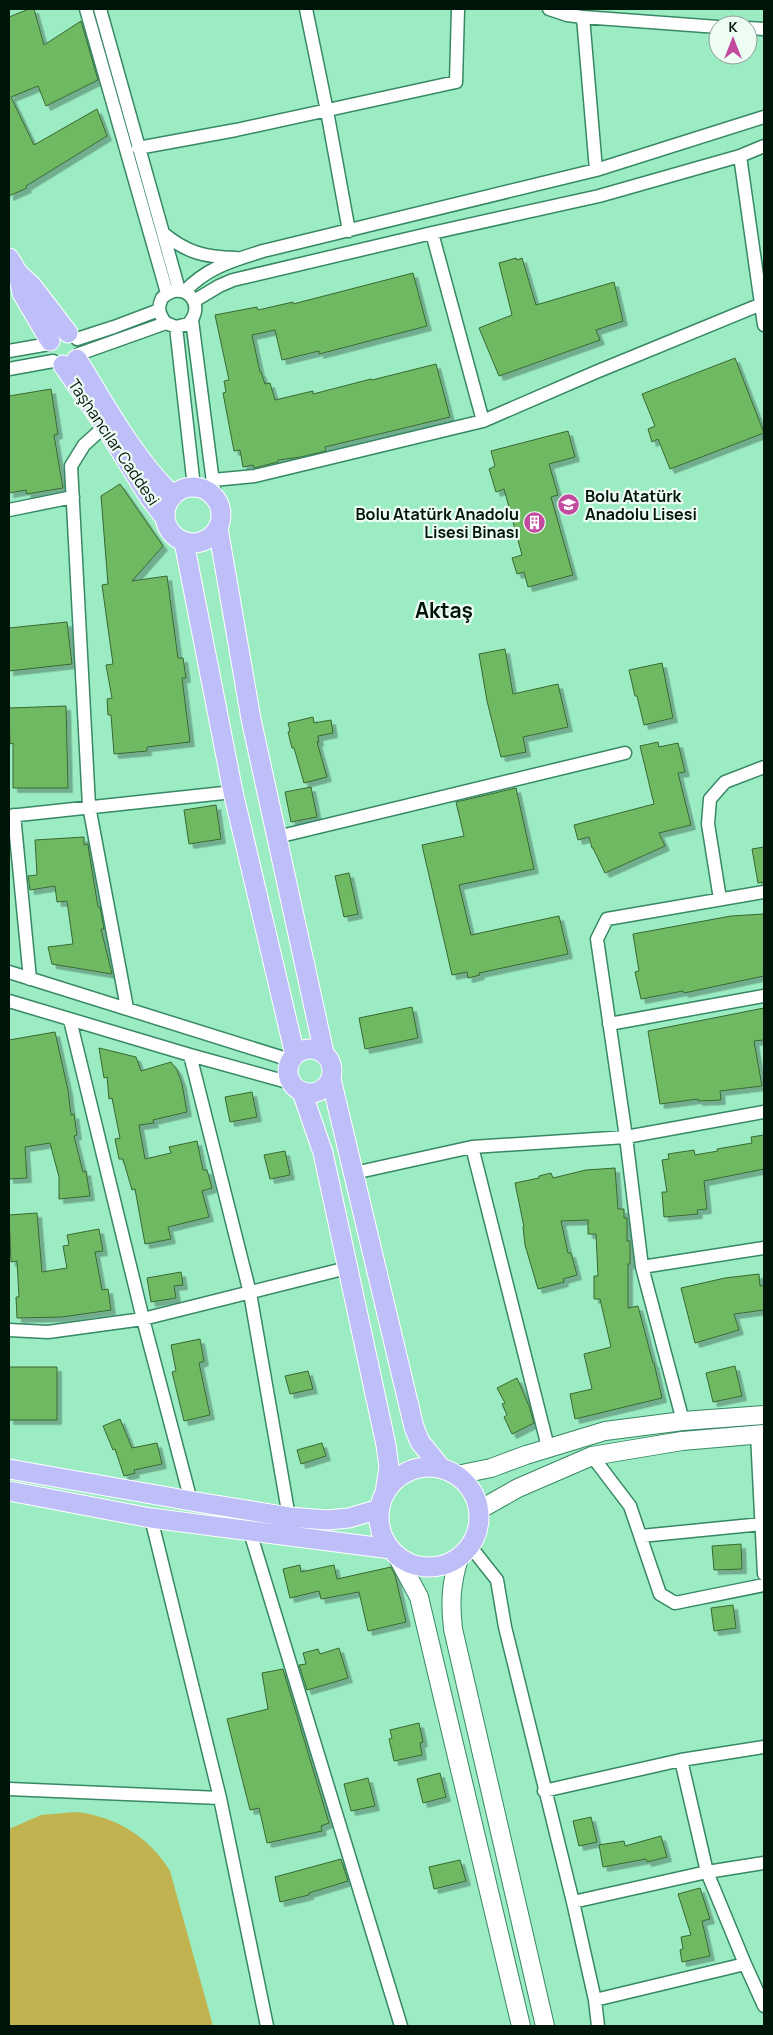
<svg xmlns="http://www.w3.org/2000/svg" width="773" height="2035" viewBox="0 0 773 2035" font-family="Manrope,sans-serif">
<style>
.green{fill:#c1b350}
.building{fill:#70b964;stroke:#396831;filter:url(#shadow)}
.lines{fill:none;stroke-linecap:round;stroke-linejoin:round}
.street-casing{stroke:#378864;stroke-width:15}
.secondary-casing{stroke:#378864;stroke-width:20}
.primary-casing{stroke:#fff;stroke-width:21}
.street{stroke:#fff;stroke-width:12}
.secondary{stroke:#fff;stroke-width:18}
.primary{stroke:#bebff8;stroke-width:19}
.labels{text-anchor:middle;stroke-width:4.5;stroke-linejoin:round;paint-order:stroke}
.street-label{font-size:16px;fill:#00150a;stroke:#eefdf4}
.poi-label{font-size:16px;font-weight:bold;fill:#00150a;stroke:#eefdf4;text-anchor:start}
.district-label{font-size:21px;font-weight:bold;fill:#00150a;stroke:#eefdf4}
</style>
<defs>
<filter id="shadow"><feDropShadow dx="4.5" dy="4.5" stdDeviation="0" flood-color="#0004"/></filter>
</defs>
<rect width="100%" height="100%" fill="#9becc3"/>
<path class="green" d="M77,1812C117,1817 149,1837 170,1871L213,2026H9V1829L41,1815Z"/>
<path class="building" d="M29,9H34L44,45L81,21L98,80L46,106L38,86L11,97L34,145L97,109L107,136L26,186L27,188L9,196V17Z
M516,258L517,260L522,258L536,305L614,282L623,321L596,330L600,340L499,376L479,328L512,315L499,263Z
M413,273L427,326L319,354V351L282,360L275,330L252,335L260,372H261L265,384L270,383L275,400L313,391V394L371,379L372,380L436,364L450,417L325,447L326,451L301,457L278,460V462L254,468L253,465L243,467L240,450L234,451L223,393L226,392L224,381L229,380L215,315L257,307L258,310L293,302V304Z
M735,358L764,433L670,469L658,439L652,442L648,429L655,426L642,394Z
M51,389L58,434L54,435L63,488L27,494L26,490L9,493V396Z
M568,431L575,457L549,464L558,495L551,497L573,575L528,587L524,572L517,574L512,558L522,555L504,489L496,492L489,469L495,466L491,451Z
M120,484L163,546L132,581L167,576L178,658H183L186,678H182L190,742L147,747V751L114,754L111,715H108L107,699L112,698L106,665L113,664L102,585L108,584L101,496Z
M67,622L72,664L9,671V628Z
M505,649L513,694L558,684L568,727L523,737L526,752L501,757L487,701L479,654Z
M662,663L673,718L644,725L637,696H635L629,670Z
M66,706L68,788H13V743L10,744L9,708Z
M313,717L314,723L331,720L333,733L318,736L319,742H317L327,777L304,783L294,748H292L288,732L290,731L288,723Z
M658,742L659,747L678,743L685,772L678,773L691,825L659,833L665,846L605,873L593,848H592L589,837L578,840L574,825L654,804L640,746Z
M311,787L317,817L291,822L285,792Z
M516,788L534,869L459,885L471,935L559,916L568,954L479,973L480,975L468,978L467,972L452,975L422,845L464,836L456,802Z
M216,805L221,839L189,844L184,810Z
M84,837V845L88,844L89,852L98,907H100L104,929H101L112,974L52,964L48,947L73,944L67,901L57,902L55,886L30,890L28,876L37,875L35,840Z
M764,847V882L758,883L752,849Z
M349,873L358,914L344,917L335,876Z
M764,914V976L684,993L683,991L641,999L635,972L639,971L633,934L731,916Z
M412,1007L418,1038L365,1049L359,1018Z
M764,1008V1040L754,1041L762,1086L720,1091L721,1100L698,1101V1099L660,1104L648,1031Z
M55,1032L68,1090L71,1115L74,1114L77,1135L74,1136L83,1172L86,1171L90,1196L59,1199V1177L50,1143L25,1147L27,1178L9,1179V1040Z
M99,1048L136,1057L141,1071L171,1062L177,1070L182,1084L187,1112L153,1120L154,1123L139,1125L145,1159L171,1153L169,1147L197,1141L203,1170H207L212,1188L202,1191L209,1217L168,1227L171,1239L145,1244L135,1189L132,1190L123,1159H119L115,1139L120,1138L112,1098L109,1099L107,1077L104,1078Z
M252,1092L257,1117L230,1122L225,1097Z
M764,1135V1169L704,1181L707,1209L697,1210L698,1214L664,1217L662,1192H667L662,1160L669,1159L668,1154L694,1150L695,1155L718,1151L717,1149L752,1143L751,1137Z
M285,1151L290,1175L270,1179L264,1155Z
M615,1168L618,1209H624V1218H627V1241H630V1264H628V1308L638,1306L653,1363H654L662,1398L575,1419L570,1394L592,1389L584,1354L611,1347L600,1299H594V1276H598L596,1234H588V1220L561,1221L568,1253H571L577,1275L563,1279L564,1282L538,1289L525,1245L523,1227H524L515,1183L539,1178V1176L551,1173L553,1178L586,1170Z
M37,1213L42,1272L67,1268L63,1246L69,1245L67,1235L99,1229L103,1251L95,1252L102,1290L108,1289L111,1310L62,1317L17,1318L16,1297H19L17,1261L11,1262L9,1215Z
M181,1272L183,1285L174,1286L176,1298L151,1302L147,1278Z
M759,1274L760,1286L764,1285V1310L734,1314L739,1330L695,1343L681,1288L725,1278Z
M200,1339L204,1361L199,1363L210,1415L184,1421L172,1372L176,1371L171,1345Z
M735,1366L742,1396L713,1402L706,1373Z
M9,1367H57V1420H9Z
M308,1371L313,1389L290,1394L285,1376Z
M517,1378L529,1406L534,1423L512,1434L504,1417L507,1415L502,1404L505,1403L497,1388Z
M120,1419L132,1448L157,1443L162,1464L134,1470L135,1473L124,1476L115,1449L113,1450L103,1426Z
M322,1443L326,1456L301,1464L297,1450Z
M741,1544L742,1569L714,1570L712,1546Z
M300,1565L301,1572L334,1565L337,1579L391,1567L395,1575L406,1622L368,1631L359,1592L321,1599L319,1591L290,1598L283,1569Z
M733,1605L736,1628L714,1631L711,1608Z
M339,1648L348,1678L307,1690L299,1665L306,1664L303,1653L318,1649L320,1654Z
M283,1669L329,1823L321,1826L322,1831L267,1843L259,1808L250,1810L227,1719L268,1709L262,1673Z
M419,1723L423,1742L420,1743L422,1755L394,1761L389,1739L392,1738L390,1730Z
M440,1773L446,1797L423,1803L417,1779Z
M368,1778L375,1806L351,1811L344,1784Z
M591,1817L597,1842L579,1846L573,1821Z
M661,1836L667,1857L647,1862L646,1859L603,1867L599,1845L624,1841L625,1846Z
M341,1859L348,1881L309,1893V1895L280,1902L275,1877Z
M460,1860L466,1881L434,1889L429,1867Z
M700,1888L710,1919L702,1921L710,1956L682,1962L680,1950L683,1949L681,1937L691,1935L678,1894Z"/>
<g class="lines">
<defs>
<path id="street" d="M86,9L167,293
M100,9L179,290
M306,9L327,111L349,231
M549,9L567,15L583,17L718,27
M583,17L596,170
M748,28L764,29
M138,148L236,130L456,82L458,9
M740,156L764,325
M163,233C187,253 205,257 236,258
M432,233L483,421
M185,291C208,267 232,261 263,251L596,170L764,117
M194,301L219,286L233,280L432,233L599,196L740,156L764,146
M192,320L215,498
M176,327L194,487
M77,339L114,327L159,310
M9,351L49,344
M79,354L166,323L176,327L188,324C208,304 183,278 162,298C157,308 159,315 166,323
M9,369L53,361
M105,426L84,445L71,466L89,806L127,1008
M213,480L255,476L483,421L596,372L764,303
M9,510L73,497
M14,815L30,979
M9,816L233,792
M277,837L625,753
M720,899L708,824L710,799L725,782L764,767
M9,972L290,1060
M9,1001L190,1055L291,1083
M70,1020L143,1319L191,1501
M609,1024L764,996
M190,1055L250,1293L289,1517
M472,1147L548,1447
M354,1173L472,1147L626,1137L764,1112
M642,1267L764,1248
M9,1330L48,1332L143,1319L347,1268
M683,1421L642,1267L626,1137L597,939L607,919L764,892
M757,1434L764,1574
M592,1456L630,1506L660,1594L675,1603L764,1585
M151,1518L220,1798L267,2026
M250,1532L401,2026
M641,1536L762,1524
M470,1546L497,1580L505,1627L573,1902L595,2000L598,2026
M681,1760L764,1747
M9,1789L220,1798
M544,1791L681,1760L707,1872L573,1902
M745,1964L764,2006
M595,2000L745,1964L707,1872L764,1863"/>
<path id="secondary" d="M457,1475L491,1468L526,1455L605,1431L683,1421L764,1415
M479,1510L518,1488L592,1456L682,1441L764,1434
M397,1556L419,1597L521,2026
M459,1558C451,1584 450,1602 453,1629L545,2026"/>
<path id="primary" d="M9,258L18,273
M50,341L22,293L18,273L32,286L68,333
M77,359C106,406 133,457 173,496
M63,365L105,426L149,497L165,518
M165 515a28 28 0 1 1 56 0a28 28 0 1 1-56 0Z
M218,528L251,719L324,1053
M184,542L233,792L295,1055
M288 1071a22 22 0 1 1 44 0a22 22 0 1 1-44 0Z
M331,1079L414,1427L420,1442L442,1469
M302,1092L323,1153L386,1445L389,1467L385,1493
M379 1517a50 50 0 1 1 100 0a50 50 0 1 1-100 0Z
M9,1469L191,1501L289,1517L327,1520L349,1518L379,1509
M9,1491L151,1518L391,1549"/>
</defs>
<use href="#street" class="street-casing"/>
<use href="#secondary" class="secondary-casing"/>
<use href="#primary" class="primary-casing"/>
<use href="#street" class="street"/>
<use href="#secondary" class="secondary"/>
<use href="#primary" class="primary"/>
</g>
<defs>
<symbol id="school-disc" viewBox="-11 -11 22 22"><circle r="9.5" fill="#c24a9f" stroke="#eefdf4"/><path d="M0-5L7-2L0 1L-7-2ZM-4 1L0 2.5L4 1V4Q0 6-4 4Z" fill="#fff"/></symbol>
<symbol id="building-disc" viewBox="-11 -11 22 22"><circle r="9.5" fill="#c24a9f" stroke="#eefdf4"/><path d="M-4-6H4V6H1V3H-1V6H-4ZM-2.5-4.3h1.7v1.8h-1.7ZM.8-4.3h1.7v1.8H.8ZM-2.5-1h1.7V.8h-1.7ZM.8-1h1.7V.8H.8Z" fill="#fff"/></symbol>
</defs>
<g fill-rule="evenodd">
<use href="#school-disc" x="556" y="492" width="25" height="25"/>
<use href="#building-disc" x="522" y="510" width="25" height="25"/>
</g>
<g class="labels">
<g class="street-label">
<text transform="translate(114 442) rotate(56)" y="6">Taşhancılar Caddesi</text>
</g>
<g class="poi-label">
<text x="585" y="502">Bolu Atatürk<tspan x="585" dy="18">Anadolu Lisesi</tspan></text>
<text x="519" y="520" text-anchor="end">Bolu Atatürk Anadolu<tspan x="519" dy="18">Lisesi Binası</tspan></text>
</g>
<g class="district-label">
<text x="444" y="618">Aktaş</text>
</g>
</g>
<rect width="773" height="2035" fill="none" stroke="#00150a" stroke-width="20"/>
<g transform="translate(733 40)"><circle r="24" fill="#eefdf4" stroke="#8fa096"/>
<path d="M0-4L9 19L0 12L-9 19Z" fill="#c24a9f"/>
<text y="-8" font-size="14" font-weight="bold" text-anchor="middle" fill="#00150a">K</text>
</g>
</svg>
